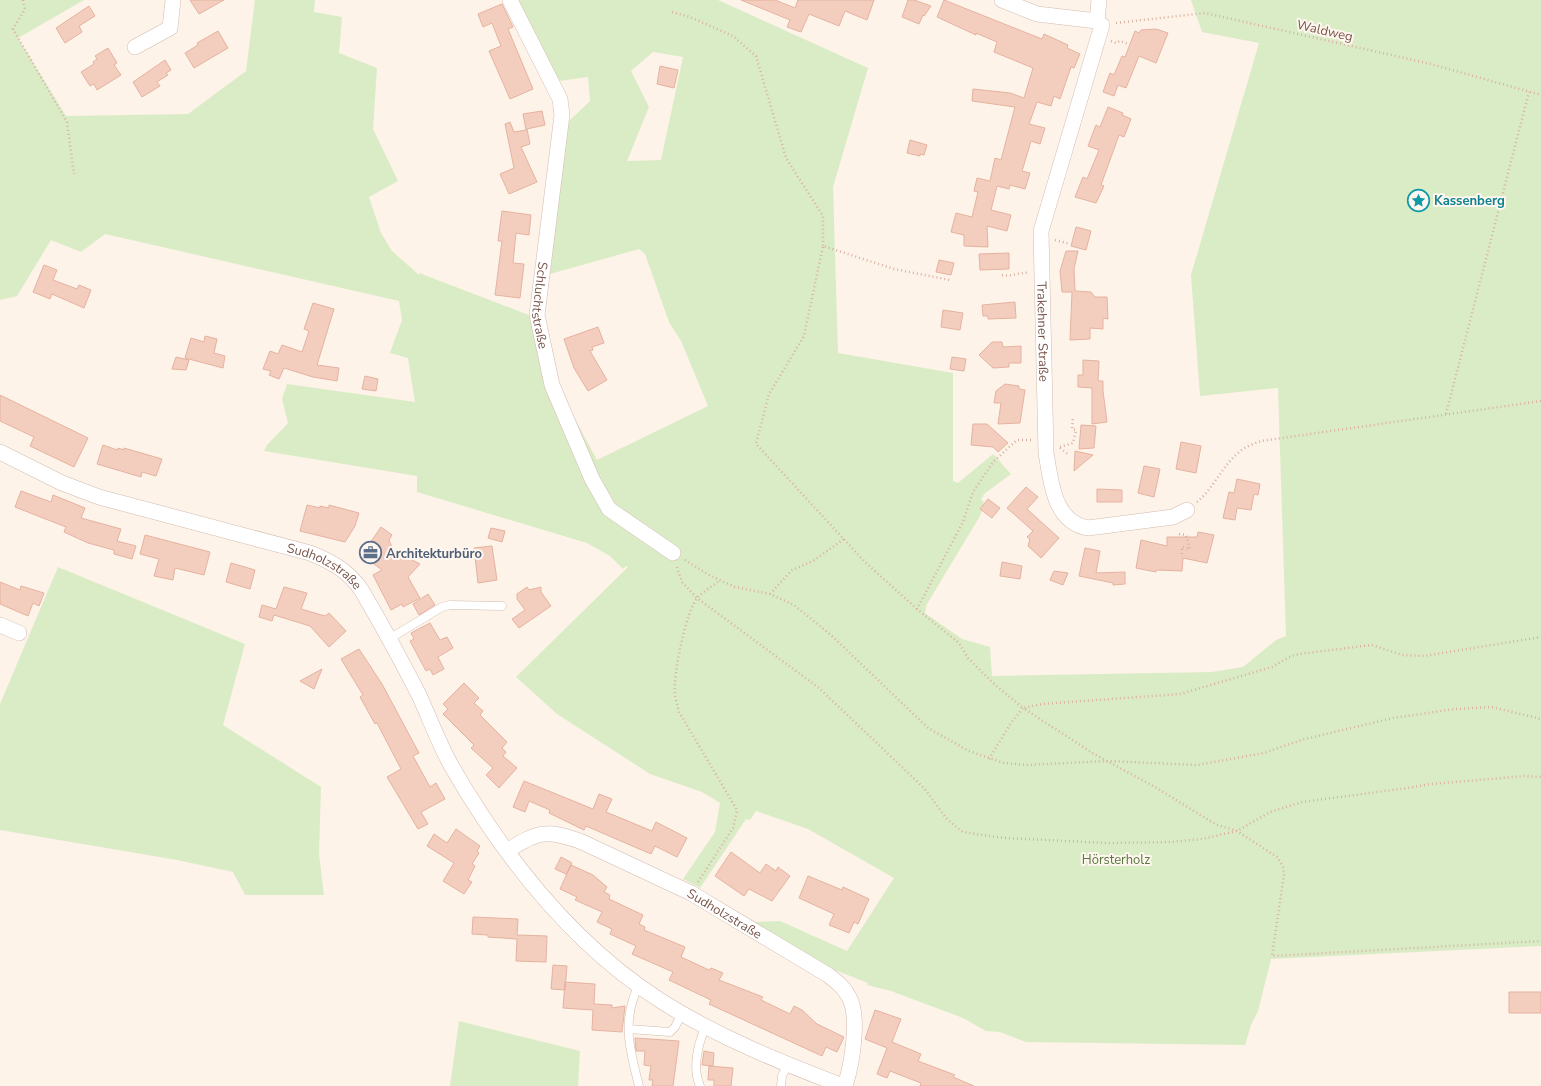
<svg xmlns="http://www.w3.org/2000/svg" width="1541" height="1086" viewBox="0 0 1541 1086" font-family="'Nunito Sans',sans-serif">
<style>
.green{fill:#daecc6;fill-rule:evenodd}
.building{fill:#f3cebf;stroke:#e6b29f}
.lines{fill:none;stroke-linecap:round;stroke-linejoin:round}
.service-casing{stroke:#d2bbb0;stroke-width:9}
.minor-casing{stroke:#d2bbb0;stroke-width:16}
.path{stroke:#d9b0a2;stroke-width:2.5;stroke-dasharray:1 3;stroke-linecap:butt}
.service{stroke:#fff;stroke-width:8}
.minor{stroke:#fff;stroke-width:15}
.labels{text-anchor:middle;stroke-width:4;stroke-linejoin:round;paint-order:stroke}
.street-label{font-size:13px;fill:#78564b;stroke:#fff7ef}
.culture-label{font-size:13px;font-weight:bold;fill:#0d838f;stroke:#fff7ef;text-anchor:start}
.service-label{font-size:13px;font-weight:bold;fill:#4e5e75;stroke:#fff7ef;text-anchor:start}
.park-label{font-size:13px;fill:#587940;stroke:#fff7ef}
</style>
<rect width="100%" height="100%" fill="#fdf3e8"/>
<path class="green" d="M0,0H84L18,38L66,116L188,114L246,71L255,0H315L314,12L342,17L339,53L377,68L373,129L398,181L369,197L381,233L392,251L419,275V273L529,315L547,367L597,460L708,406L681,341L669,322L645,254L639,249L550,274L566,124L590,101L588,77L559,81L516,0H718L868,68L833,187L838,353L953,373V481L958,483L993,454L1011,474L984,494L981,500L984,502L980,516L927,604L925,613L962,639L990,647L992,676L1212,672L1243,667L1276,640L1286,636L1278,388L1200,396L1191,275L1259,43L1202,32L1191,0H1541V946L1271,959L1258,1011L1251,1025L1245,1045L1026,1042L1000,1032L986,1031L963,1018L891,991L867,985L868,983L835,970L754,922L780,921L847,951L894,878L808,829L756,811L750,820L746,819L700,888L683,879L715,832L720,803L702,792L650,774L557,714L516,677L628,567L626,566L623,569L610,556L587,543L417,492V476L264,451L267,445L288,423L282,399L287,384L415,402L408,358L390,353L402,320L399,301L105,234L81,252L51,240L17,296L0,300ZM653,52L683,57L661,160L627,161L649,107L631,71Z
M58,567L245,644L223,725L321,787L319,854L324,895H245L233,872L177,860L0,830V704Z
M459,1021L580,1051L578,1086H450Z"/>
<path class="building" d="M190,0H224L199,14Z
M741,0H775L795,8L798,0H874L867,20L845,11L839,26L809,14L801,32L787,27L790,20Z
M908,0H914L931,6L924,16L923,15L919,24L902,17Z
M944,0L1042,39L1044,34L1068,45L1067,48L1080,54L1074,68L1071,67L1060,99L1054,96L1051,106L1037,102L1029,124L1045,128L1040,144L1031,141L1022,171L1030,173L1025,189L1010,185L1009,189L997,186L991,210L1011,215L1007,231L987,226L988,247L964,246V235L951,232L956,213L972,217L978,192L974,191L977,178L990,181L995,158L1001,160L1015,107L972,101L973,89L1010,93L1024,98L1033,68L994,52L997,42L976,33V35L937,17Z
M502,4L513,27L508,29L533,89L510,99L489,51L501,46L492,23L483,27L478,14Z
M89,6L95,16L79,26L82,32L65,43L56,28Z
M1156,29L1168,33L1156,63L1139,56L1126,88L1118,85L1114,96L1103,92L1110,73L1114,75L1122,56L1125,57L1135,31L1139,33L1141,30Z
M218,31L228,48L194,68L185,53L198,45L197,43Z
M108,48L117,63L114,65L121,75L97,90L94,84L90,86L81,72L94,64L93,62L97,59L95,56Z
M165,60L171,70L166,73L168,75L157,82L160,86L142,97L133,82Z
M660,66L678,70L674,88L657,84Z
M1108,107L1123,113L1122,115L1131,119L1124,137L1119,135L1101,185L1104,186L1096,203L1075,197L1083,177L1087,179L1099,150L1088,146L1096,125L1100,127Z
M542,111L545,125L527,129L530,144L521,147L537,182L509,194L500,174L514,168L505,124L510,122L514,132L526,130L523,114Z
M910,140L927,145L924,155L920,154V156L907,153Z
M502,211L531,215L529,235L516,233L513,263L524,264L520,298L495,295L502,241H498Z
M1076,227L1091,231L1086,250L1071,246Z
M1066,251H1078L1074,269L1075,291L1091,292L1095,297H1107L1108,319L1103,318V329L1090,328V339L1070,340L1072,292H1062L1060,271Z
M1009,253V269L980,270L979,254Z
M939,260L954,263L951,275L936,272Z
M44,265L57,270L53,280L77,289L79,285L91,290L84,308L52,294L50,299L33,292Z
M1015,302L1016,318L988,319V316H983L982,305Z
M313,303L334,309L317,365L339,368L337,381L313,377L284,368L279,379L269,375L271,371L263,369L270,351L278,354L282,345L302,352L309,331L304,329Z
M943,310L963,313L960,330L941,327Z
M598,327L604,343L592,347L593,350L590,351L607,380L588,391L574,368L564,339Z
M205,336L217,339L214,353L225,356L223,368L185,358L191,338L204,342Z
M992,342H1002L1003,347L1021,346V363H1009V367L993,368L979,355Z
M176,357L189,360L186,370L172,369Z
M952,357L966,359L964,371L950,369Z
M1083,360L1099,361L1098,381H1103V391L1107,422L1092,424V388L1078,387V375H1083Z
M365,376L378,379L376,391L362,389Z
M1005,384L1019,386V389L1025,390L1020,423L998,424L1001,403H994L996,391Z
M0,395L88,438L74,467L30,446L34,437L0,421Z
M973,424H987L1008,443L998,452L993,447L971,445Z
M1081,425L1096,426L1094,448L1079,449Z
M1181,442L1201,446L1196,473L1176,469Z
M103,445L117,450L118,448L124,450V448L162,459L156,476L142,472L141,477L97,464Z
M1075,451L1093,455L1074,471Z
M1144,466L1160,469L1154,497L1138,493Z
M1237,479L1260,484L1258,495L1254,494L1251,510L1237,508L1235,520L1223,518L1229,492L1234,493Z
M1026,487L1038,497L1027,509L1059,538L1041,558L1028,546L1030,539L1027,537L1033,531L1007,508Z
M1097,489L1122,490V502H1097Z
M21,491L51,502L53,495L85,508L81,518L121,529L117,541L136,546L132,559L114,554V550L88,543L64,532L66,527L15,507Z
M988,499L1000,508L992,518L980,509Z
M307,505L320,508V506L329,508V505L359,513L355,526L345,542L300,531Z
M381,527L392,535L389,540L393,550L420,564L408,577L420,598L403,607L402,604L391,610L373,575L382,570L362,555Z
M491,528L505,531L502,542L488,538Z
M1198,532L1214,535L1207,563L1183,558L1182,571L1156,570V572L1136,568L1141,540L1167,546V537H1197Z
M145,535L210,552L204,575L175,568L173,580L154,576L159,559L140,554Z
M492,546L497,580L478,583L474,548Z
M1085,548L1100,551L1096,573L1125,572V584L1113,585V583L1079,576Z
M1002,562L1022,566L1020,579L1000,576Z
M231,563L255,570L250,589L226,582Z
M1054,571L1068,573L1063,585L1050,580Z
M0,582L20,590L21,586L44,593L39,606L33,603L28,616L0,604Z
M284,587L307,593L301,609L325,616L329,613L346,631L329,647L310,626L274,615L272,621L259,617L262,605L276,609Z
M527,587L529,590L541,587V592L551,606L519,628L512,619L525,610L517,599V594Z
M428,594L435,605L419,615L413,604Z
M430,623L440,640L447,637L453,648L438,657L444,669L433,675L430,669L426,671L410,641L414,639L411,633Z
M359,649L382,684L419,753L413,756L430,787L436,783L445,799L421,812L428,824L418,829L387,777L401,769L377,723L375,724L360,697L363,695L341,659Z
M322,669L314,689L300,681Z
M464,683L479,698L474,703L483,711L480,715L507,742L502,748L506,752L503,756L517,768L499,788L486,775L493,768L471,748L474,745L443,714L448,709L443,704Z
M524,781L593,809L599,794L612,799L606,812L652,831L656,822L687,838L677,857L655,846L651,854L586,826L584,830L549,813L550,810L529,801L525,812L513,807Z
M456,829L480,846L477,851L479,853L472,864L475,866L468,880L472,882L464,894L443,881L454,863L427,846L434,834L447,843Z
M731,852L760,873L766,864L776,871L778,867L790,876L772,901L749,889L744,896L715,876Z
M561,857L572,863L566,874L555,869Z
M571,865L593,875L607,887L604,892L610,895L609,899L643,915L639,924L645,927L644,930L685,947L681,957L709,970L711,968L723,973L719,980L763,997L761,1000L790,1014L794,1006L802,1010L817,1024L844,1037L837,1052L826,1047L822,1056L709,1004L711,1000L669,980L673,972L632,954L636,946L610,934L612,929L597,922L602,912L575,900L577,897L560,889Z
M808,876L842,890L843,887L869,899L858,924L854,922L849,933L829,925L834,914L799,898Z
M473,917L518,919L517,935L547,936L546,962L516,961L517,939L488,937V935L472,934Z
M553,965L567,966L565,990L551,989Z
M565,982L595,984L594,1004L612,1005V1008L625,1006L622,1032L592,1030L593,1010L563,1008Z
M1509,992H1541V1013H1509Z
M875,1010L901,1019L892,1042L921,1054L918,1061L955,1075L953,1077L974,1086H920L921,1083L890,1071L887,1078L877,1074L887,1048L865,1039Z
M635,1038L679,1041L673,1086H652L653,1080H649L651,1066L644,1065L645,1051H636Z
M704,1051L714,1053L713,1066L702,1065Z
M709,1066L733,1068L731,1086H714V1080H708Z"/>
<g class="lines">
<defs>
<path id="service" d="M389,639L442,607L450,605L502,606
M629,1029L670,1032L675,1027L682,1013
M639,1086C630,1051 621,1020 639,985
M700,1086C692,1068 698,1043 706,1026
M781,1086L782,1076L787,1065"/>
<g id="minor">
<path id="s1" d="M510,0L560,99L562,115L537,315L552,385L592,479L609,509L673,553"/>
<path d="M1002,0L1037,14L1097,21"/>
<path id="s2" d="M1099,0L1097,21L1102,25L1041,231L1046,453C1051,480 1053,522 1088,528L1173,517L1187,510"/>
<path d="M135,47L170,28L173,0"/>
<path id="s3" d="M0,452L62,483L99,497L310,553C332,562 349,571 362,591C382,625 401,660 419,695C430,719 439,744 452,767C504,857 572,944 661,1001C718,1037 780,1062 843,1086"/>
<path d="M0,625L19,633"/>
<path id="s4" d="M507,851C538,831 547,829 582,842L691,893L828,975C836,981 844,987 849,997C860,1017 852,1064 845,1086"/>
</g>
</defs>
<use href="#service" class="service-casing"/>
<use href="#minor" class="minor-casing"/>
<path class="path" d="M23,0L25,9L13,29L67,122L74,174
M672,12L690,17L733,36L756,56L786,158L823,216V246
M1116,23L1205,13L1431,64L1541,95
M1111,41L1116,43L1120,41L1128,44
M1055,240L1070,244
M1002,275C1011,277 1019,272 1029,273
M1446,414L1529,92
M1031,440H1017L993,462L973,492L963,522L917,609L959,643L968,658L993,683L1023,708L1042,704L1180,694L1272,667L1289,657L1299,654L1372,645L1402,655L1424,656L1541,637
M1060,447L1073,443L1076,430L1072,429L1073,417
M1060,448L1069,455
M1197,502C1213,489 1221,468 1237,454C1244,447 1253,444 1261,441L1541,401
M1179,534L1186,535L1190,549L1182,547V555
M685,560L709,575L735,587L770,594L794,605L831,635L928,728L969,751L1004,763L1026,765L1107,761L1197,765L1264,753L1301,740L1393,718L1455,709L1492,707L1541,719
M677,567L682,582L697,598L819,688L924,788L946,818L955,826L963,832L976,834L1004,838L1108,843L1170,842L1202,839L1237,831L1270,812L1302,802L1408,788L1431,784L1525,776L1541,777
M770,594L792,570L813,561L844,539
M917,609L865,562L756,444L769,394L804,336L823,246L894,269L950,280
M989,759L1011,723L1023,708L1094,754L1155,787L1215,824L1237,831L1277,857L1283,866L1284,874L1272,956L1541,941
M698,882L733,828L737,810L679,712C678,706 675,699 675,693C673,675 686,610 698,597C704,591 713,586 720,580"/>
<use href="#service" class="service"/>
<use href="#minor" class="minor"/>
</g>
<defs>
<symbol id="sight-ring" viewBox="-11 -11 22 22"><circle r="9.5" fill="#fff7ef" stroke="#0f9aa8" stroke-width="1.5"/><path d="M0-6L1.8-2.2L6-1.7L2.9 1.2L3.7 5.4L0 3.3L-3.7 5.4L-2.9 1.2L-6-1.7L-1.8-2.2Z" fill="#0f9aa8"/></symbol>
<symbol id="office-ring" viewBox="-11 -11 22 22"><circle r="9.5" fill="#fff7ef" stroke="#5c6f8a" stroke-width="1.5"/><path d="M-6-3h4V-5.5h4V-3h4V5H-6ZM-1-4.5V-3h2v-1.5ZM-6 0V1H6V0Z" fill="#5c6f8a"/></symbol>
</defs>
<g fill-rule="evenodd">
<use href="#sight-ring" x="1406" y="188" width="25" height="25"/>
<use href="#office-ring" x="358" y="540" width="25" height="25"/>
</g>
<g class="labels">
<g class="street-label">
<text transform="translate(1325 30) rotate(13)" y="5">Waldweg</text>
<text dy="5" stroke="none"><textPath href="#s1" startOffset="319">Schluchtstraße</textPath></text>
<text dy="5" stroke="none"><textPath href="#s2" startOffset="343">Trakehner Straße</textPath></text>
<text dy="5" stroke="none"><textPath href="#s3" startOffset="346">Sudholzstraße</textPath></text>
<text dy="5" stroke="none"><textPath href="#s4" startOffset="240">Sudholzstraße</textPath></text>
</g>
<g class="culture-label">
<text x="1434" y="205">Kassenberg</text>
</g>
<g class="service-label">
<text x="386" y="558">Architekturbüro</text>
</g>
<g class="park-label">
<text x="1116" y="864">Hörsterholz</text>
</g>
</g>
</svg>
